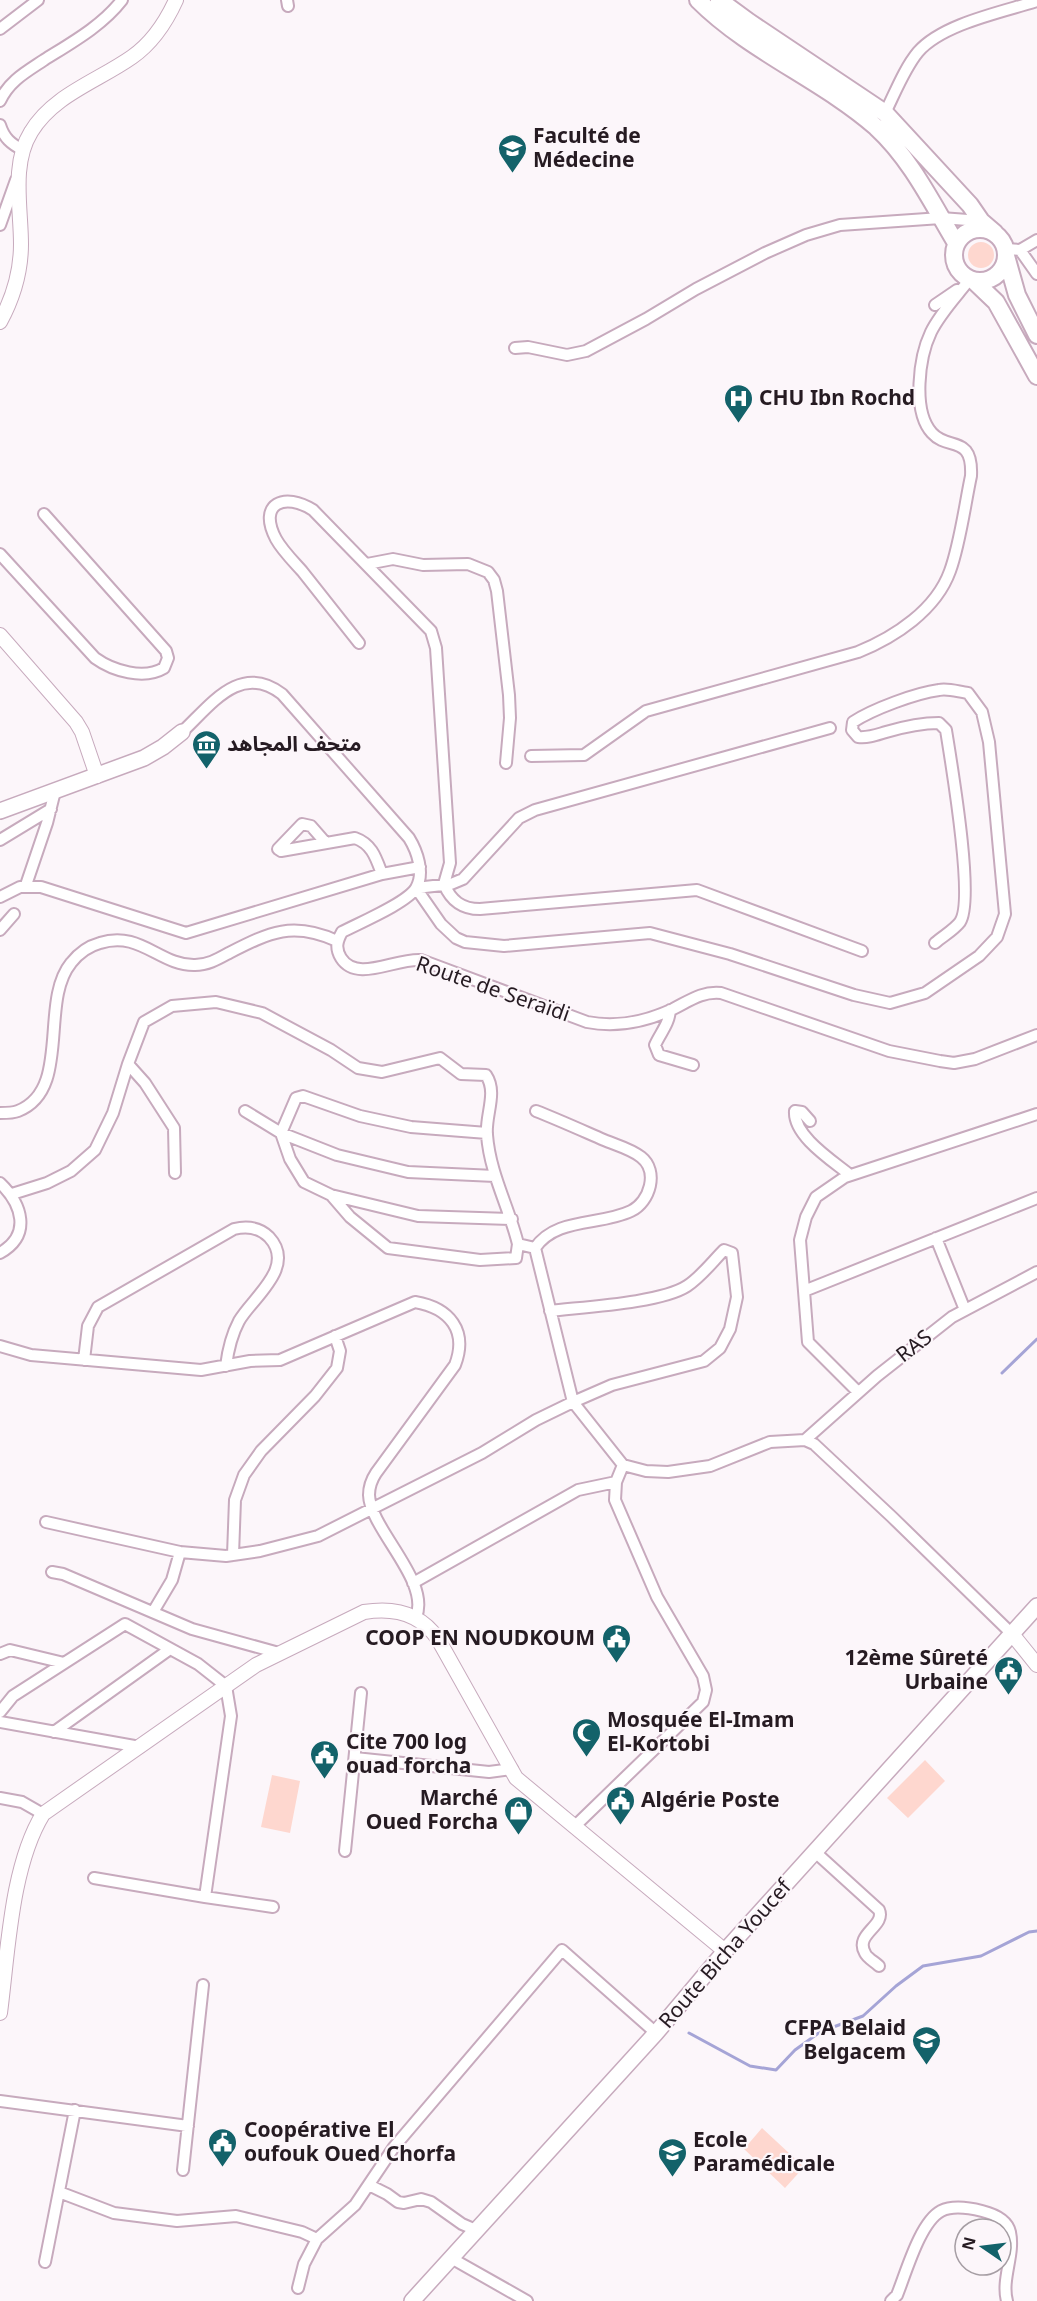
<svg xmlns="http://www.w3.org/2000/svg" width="1037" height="2301" viewBox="0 0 1037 2301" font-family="'Noto Sans','Noto Sans Arabic',sans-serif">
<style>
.green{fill:#fed7cf}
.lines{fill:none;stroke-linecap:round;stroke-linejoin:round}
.stream{stroke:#a5a4d6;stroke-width:3}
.minor-casing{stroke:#c7aabd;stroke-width:14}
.tertiary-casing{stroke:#c7aabd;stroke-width:16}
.secondary-casing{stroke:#c7aabd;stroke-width:18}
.primary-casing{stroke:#c7aabd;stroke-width:20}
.minor{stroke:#fff;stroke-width:10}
.tertiary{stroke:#fff;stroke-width:14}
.secondary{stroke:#fff;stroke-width:15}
.primary{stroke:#fff;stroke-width:16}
.labels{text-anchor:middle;stroke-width:4.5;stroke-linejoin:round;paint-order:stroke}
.poi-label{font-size:21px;font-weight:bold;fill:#261b22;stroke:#fcf6fa;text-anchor:start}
.street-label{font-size:21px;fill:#261b22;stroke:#fcf6fa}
</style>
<rect width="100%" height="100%" fill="#fcf6fa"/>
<path class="green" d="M968 255a13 13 0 1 1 26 0a13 13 0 1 1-26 0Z
M925,1760L945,1781L908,1818L887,1798Z
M272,1775L300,1781L290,1833L261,1827Z
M762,2128L804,2167L785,2188L744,2149Z"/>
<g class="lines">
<path class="stream" d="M1002,1373L1037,1339
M689,2033L750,2066L776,2070L795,2050L820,2032L863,2016L896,1986L923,1966L981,1956L1029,1932L1037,1931"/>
<defs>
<path id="minor" d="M287,0L288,6
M0,29L38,0
M0,101C9,81 26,72 44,60C71,43 102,26 122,0
M885,113C895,93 904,69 918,52C942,24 1002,12 1037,1
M0,125C4,138 11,144 23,150
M0,225L16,180
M1006,249L1020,250L1037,240
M1020,250L1037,274
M935,305L957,290
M515,348L528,347L567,355L586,351L646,319L696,289L765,253L806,235L840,225L941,218L981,221
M0,554L95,658C113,671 144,680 164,668L168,658L166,651L44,514
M367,564L393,559L423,565L468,564L488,572L494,580L497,591L509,695L510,718L506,763
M359,643C340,619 321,595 302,571C293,561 282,550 276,539C257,503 285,492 313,510L431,631L436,648L450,863L444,884C451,901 462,909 480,909L697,890L862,951
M830,728L535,810L519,818L463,879L451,884L416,888L441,924L456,938L465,942L504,946L650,933L730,954L854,995L890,1003L925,993L979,956L997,937L1005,914L989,742L982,712L968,693C959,692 948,688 939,690C916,693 873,709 853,722L852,730L858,737C869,738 876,735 886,732C903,727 922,723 939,723L946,730C951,762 975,900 960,922C954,930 943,936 935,943
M182,732C211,705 240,662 282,694L409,838C417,851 425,873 416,888C407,903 359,923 342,932C337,941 335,948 341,958C357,983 395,958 421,960L587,1022C617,1028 645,1022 673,1009C689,1001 702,991 721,993L889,1051L940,1061L954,1063L975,1059L1037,1035
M531,756L584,755L646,711L858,652C895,637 936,610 950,571C960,544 965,504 971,476C973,434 948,451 932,433C912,411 919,357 931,332C940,314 954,299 966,284
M0,840L51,809
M325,842L311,826L302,824L278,849L281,851L355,838C372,844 376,858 382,874
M26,885L47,823L55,791
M0,897L20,887H41L186,933L382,874L420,867
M0,930L14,914
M670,1010C669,1024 661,1032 655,1045L659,1055L693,1065
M128,1064L145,1083L174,1128L175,1173
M245,1111L281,1133L290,1159L304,1182L331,1195L418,1216L512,1219
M536,1111C559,1120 581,1130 604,1140C616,1145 631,1149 641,1157C659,1171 650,1202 631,1211C600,1226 556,1217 535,1248L573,1402L623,1465L646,1471L668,1472L710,1466L770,1442L805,1440L814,1444L892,1517L1012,1634
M0,1113C6,1113 13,1113 18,1111C72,1090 39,1002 71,963C78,954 89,946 100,943C140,930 160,966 195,965C208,965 218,959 229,953C270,932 293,921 337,941
M810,1121L802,1112L795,1111C793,1136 833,1161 850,1175
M487,1133L411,1127L360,1116L303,1096L296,1098L281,1133L337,1155L408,1172L495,1176
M0,1183C22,1204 32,1235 0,1253
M12,1194L47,1183L71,1171L95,1150L113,1113L128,1064L144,1022L172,1006L216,1002L262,1013L331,1050L358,1068L382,1072L440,1058L461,1074L486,1075C498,1093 485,1115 487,1135C490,1174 509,1207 518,1244L535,1248
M331,1195L350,1217L388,1248L480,1260L516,1258L518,1244
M936,1238L965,1310
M804,1291L1037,1198
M0,1346L31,1355L201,1370L250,1361L280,1360L415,1302C450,1308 468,1331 455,1365L376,1473C372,1479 369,1486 369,1495C370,1529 431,1581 416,1617
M84,1360L88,1326L98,1307L234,1229C247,1226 259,1227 269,1237C297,1267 252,1298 239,1321C231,1336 228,1350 226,1366
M858,1392L808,1342L800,1240L806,1217L816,1197L845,1177L1037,1114
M805,1440L877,1376L952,1317L1037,1272
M46,1522L180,1552L226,1556L260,1551L318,1536L482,1453L536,1420L573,1402L612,1385L704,1361L720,1348L730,1329L737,1297L732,1253L724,1250C713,1261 701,1277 687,1286C661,1303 583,1307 550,1311
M233,1555L235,1500L244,1475L261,1451L315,1396L337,1368L340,1351L335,1336
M52,1572L63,1574L192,1629L279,1653
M413,1583L578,1490L616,1482
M153,1612L172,1580L180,1552
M0,1654L10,1650L64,1663
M0,1712L13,1696L125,1624L198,1664L226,1686L231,1716L205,1897L94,1878
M0,1722L140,1747
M54,1732L170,1649
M355,1758L489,1772L512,1769
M0,1798L22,1802L43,1814
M574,1827L703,1702L706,1690L703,1676L657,1597L615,1500L616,1482L623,1465
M345,1851L361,1693
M814,1851L879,1910C886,1926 854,1934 865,1953C867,1958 875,1962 879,1966
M205,1897L273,1907
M0,2101L188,2126
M183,2170L203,1985
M369,2185L387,2194L398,2202L404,2203L421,2199L431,2202L462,2224L476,2230
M59,2192L114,2213L177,2221L236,2216L302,2232L317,2239
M451,2258L527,2301
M45,2262L75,2110
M298,2288L304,2264L317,2239L355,2205L394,2147L562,1950L656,2033
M891,2301L897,2295C906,2273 920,2222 941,2211C953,2205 970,2208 982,2211C994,2214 1007,2219 1010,2232C1015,2255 1001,2279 1007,2301"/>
<path id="tertiary" d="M0,322C13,298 21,272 21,244C21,208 11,164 31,132C53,95 98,81 132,57C152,43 166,22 176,0
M0,635L76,722L82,732L97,776
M1012,1634L1037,1665
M0,2013C8,1952 11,1866 43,1814L256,1665L364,1612C394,1607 420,1613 438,1639L516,1778L725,1951"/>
<path id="secondary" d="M0,811L144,758L163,747L182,732
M412,2301L656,2033L725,1951L1037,1606"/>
<path id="primary" d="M698,0C750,52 821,79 876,127C911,159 932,203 956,243
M719,0L749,22L885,113L970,205L981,221L995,233
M954 255a26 26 0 1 1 52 0a26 26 0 1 1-52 0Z
M1006,256L1017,295L1037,335
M974,281L996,302L1037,376"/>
</defs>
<use href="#minor" class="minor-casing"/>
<use href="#tertiary" class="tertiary-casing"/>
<use href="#secondary" class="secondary-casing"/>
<use href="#primary" class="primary-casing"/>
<use href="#minor" class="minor"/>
<use href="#tertiary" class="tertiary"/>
<use href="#secondary" class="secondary"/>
<use href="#primary" class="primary"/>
</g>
<defs>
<symbol id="university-pin" viewBox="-11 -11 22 30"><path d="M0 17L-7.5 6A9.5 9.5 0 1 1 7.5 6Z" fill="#13626a" stroke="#fcf6fa"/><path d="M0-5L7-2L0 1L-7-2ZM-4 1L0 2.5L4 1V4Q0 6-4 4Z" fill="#fff"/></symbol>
<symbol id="hospital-pin" viewBox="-11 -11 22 30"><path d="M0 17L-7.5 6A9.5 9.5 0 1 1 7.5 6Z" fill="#13626a" stroke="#fcf6fa"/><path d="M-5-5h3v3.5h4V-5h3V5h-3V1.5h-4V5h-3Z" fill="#fff"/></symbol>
<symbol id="museum-pin" viewBox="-11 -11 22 30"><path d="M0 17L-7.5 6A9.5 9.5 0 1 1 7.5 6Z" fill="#13626a" stroke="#fcf6fa"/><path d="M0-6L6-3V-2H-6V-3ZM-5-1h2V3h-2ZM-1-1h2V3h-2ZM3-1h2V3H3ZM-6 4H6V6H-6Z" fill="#fff"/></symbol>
<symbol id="civic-pin" viewBox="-11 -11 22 30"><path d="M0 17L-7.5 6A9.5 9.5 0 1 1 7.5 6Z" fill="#13626a" stroke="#fcf6fa"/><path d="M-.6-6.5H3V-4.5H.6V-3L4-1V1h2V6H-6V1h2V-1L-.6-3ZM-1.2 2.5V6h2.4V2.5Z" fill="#fff"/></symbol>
<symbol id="mosque-pin" viewBox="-11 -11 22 30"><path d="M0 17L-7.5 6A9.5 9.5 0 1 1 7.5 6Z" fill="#13626a" stroke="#fcf6fa"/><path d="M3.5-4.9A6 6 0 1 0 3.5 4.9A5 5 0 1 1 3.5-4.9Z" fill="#fff"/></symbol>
<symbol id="shop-pin" viewBox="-11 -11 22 30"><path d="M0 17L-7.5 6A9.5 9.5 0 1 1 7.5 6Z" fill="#13626a" stroke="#fcf6fa"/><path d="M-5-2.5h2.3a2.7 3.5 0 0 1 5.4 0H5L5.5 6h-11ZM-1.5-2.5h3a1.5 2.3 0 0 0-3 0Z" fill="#fff"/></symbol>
</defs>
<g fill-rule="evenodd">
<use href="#university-pin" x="496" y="132" width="33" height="45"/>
<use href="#hospital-pin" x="722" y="382" width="33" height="45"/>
<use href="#museum-pin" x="190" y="728" width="33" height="45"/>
<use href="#civic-pin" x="600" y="1622" width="33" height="45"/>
<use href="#civic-pin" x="992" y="1654" width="33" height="45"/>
<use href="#mosque-pin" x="570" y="1716" width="33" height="45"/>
<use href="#civic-pin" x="308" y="1738" width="33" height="45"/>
<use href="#civic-pin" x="604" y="1784" width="33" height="45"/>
<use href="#shop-pin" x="502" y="1794" width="33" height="45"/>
<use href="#university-pin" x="910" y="2024" width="33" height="45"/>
<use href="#civic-pin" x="206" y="2126" width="33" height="45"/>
<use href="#university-pin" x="656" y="2136" width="33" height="45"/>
</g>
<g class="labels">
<g class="poi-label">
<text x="533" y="143">Faculté de<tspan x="533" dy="24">Médecine</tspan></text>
<text x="759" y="405">CHU Ibn Rochd</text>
<text x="227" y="751">متحف المجاهد</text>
<text x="595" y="1645" text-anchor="end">COOP EN NOUDKOUM</text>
<text x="988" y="1665" text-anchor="end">12ème Sûreté<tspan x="988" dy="24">Urbaine</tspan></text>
<text x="607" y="1727">Mosquée El-Imam<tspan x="607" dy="24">El-Kortobi</tspan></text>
<text x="346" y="1749">Cite 700 log<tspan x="346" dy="24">ouad forcha</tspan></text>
<text x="498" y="1805" text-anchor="end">Marché<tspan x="498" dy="24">Oued Forcha</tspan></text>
<text x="641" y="1807">Algérie Poste</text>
<text x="906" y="2035" text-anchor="end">CFPA Belaid<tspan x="906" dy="24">Belgacem</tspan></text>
<text x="244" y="2137">Coopérative El<tspan x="244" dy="24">oufouk Oued Chorfa</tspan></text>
<text x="693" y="2147">Ecole<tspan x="693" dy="24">Paramédicale</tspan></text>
</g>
<g class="street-label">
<text transform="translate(493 989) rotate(19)" y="7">Route de Seraïdi</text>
<text transform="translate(914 1346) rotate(-38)" y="7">RAS</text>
<text transform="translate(725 1954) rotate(-49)" y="7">Route Bicha Youcef</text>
</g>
</g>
<g transform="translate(983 2247) rotate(284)"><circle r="28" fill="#fcf6fa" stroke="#a69ea4" stroke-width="1.5"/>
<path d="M0-4.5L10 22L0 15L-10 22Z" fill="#13626a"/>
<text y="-9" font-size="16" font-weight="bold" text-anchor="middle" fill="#261b22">N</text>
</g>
</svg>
